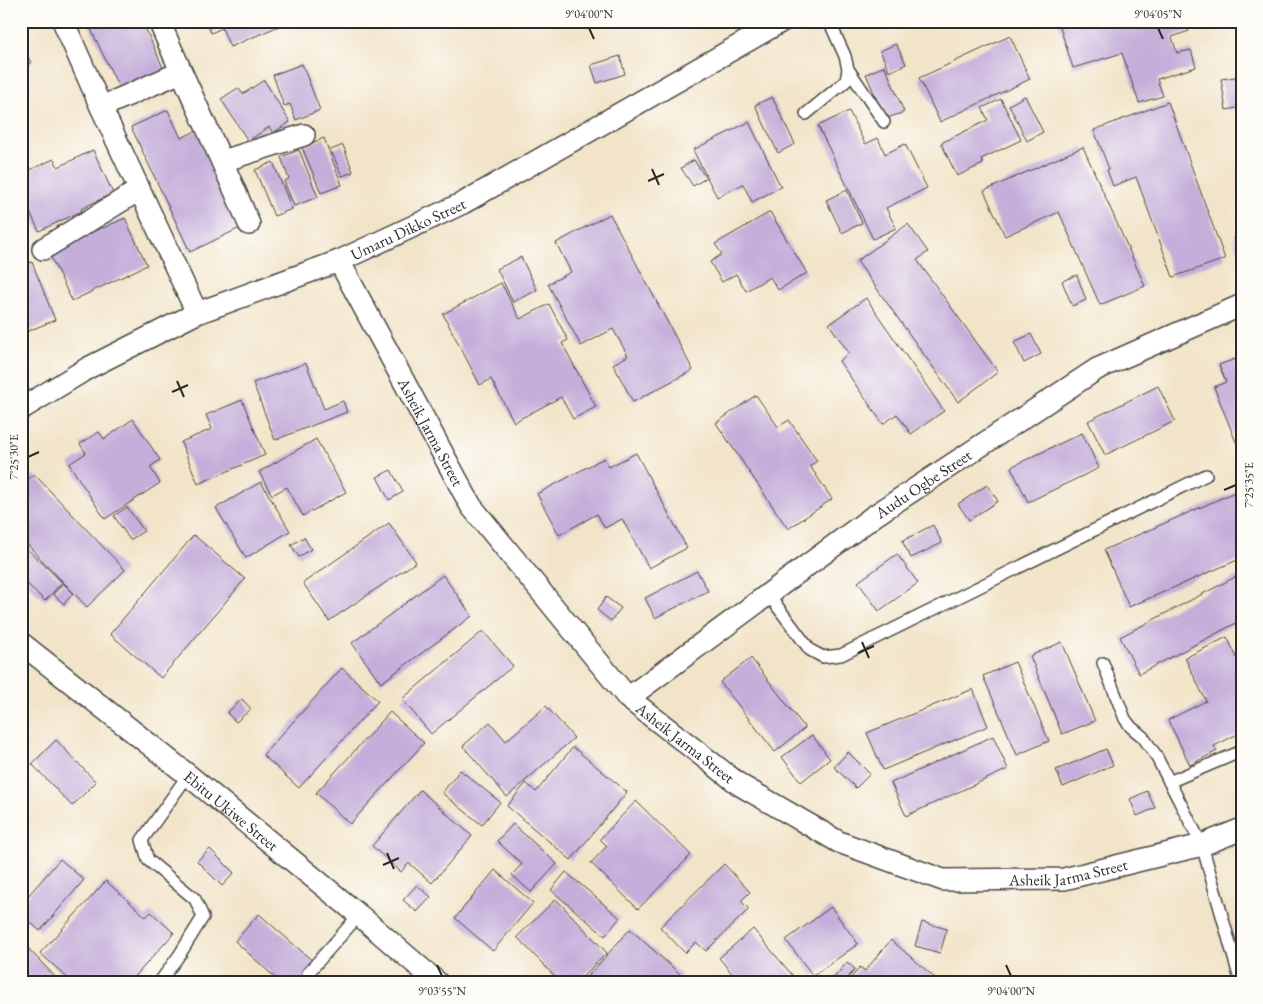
<svg xmlns="http://www.w3.org/2000/svg" width="1263" height="1004" viewBox="0 0 1263 1004" font-family="'EB Garamond',serif">
<style>
.building{fill:#c5afda}
.lines{fill:none;stroke-linecap:round;stroke-linejoin:round}
.lane-casing{stroke:#494743;stroke-width:14}
.street-casing{stroke:#494743;stroke-width:24}
.lane{stroke:#fff;stroke-width:11}
.street{stroke:#fff;stroke-width:21}
.ticks{fill:none;stroke:#2b2b2b;stroke-width:2}
.labels{text-anchor:middle;stroke-width:4.5;stroke-linejoin:round;paint-order:stroke}
.street-label{font-size:16px;fill:#2b2b2b;stroke:#fdfcf7}
.neatline{fill:none;stroke:#2b2b2b;stroke-width:2}
.ticks-label{font-size:12px;text-anchor:middle;fill:#2b2b2b}
</style>
<rect width="100%" height="100%" fill="#fdfcf7"/>
<filter id="ink" filterUnits="userSpaceOnUse"><feTurbulence type="fractalNoise" baseFrequency=".02" numOctaves="2"/><feDisplacementMap in="SourceGraphic" scale="10" xChannelSelector="R" yChannelSelector="G"/><feConvolveMatrix kernelMatrix="1 2 1 2 8 2 1 2 1" color-interpolation-filters="sRGB"/></filter>
<filter id="wash" filterUnits="userSpaceOnUse"><feTurbulence type="fractalNoise" baseFrequency=".0096" numOctaves="4" result="noise"/><feDisplacementMap in="SourceGraphic" scale="20" xChannelSelector="R" yChannelSelector="G"/><feGaussianBlur stdDeviation="1.12" result="paint"/><feColorMatrix in="noise" values="0 0 0 0 0 0 0 0 0 0 0 0 0 0 0 0 0 1.4 0 .05"/><feComposite in="paint" operator="in"/></filter>
<g filter="url(#wash)">
<rect width="100%" height="100%" fill="#f2e4c9"/>
<g id="blocks">
<path class="building" d="M87,21H147L143,23L164,70L120,90Z
M206,21H285L286,23L230,47L222,28L211,33Z
M662,21H687L666,30Z
M1058,21H1186L1189,31L1172,37L1177,53L1191,50L1196,67L1157,79L1163,96L1139,103L1122,53L1073,68Z
M1207,21H1233V22L1208,27Z
M1010,36L1030,79L940,122L919,78Z
M21,42L31,63L21,67Z
M896,44L906,64L890,72L880,51Z
M620,56L625,74L597,83L591,65Z
M302,64L320,110L296,120L290,104L284,106L273,75Z
M885,66L904,112L885,119L866,74Z
M21,67L30,87L21,91Z
M1242,76V107L1226,110L1221,79Z
M264,80L290,122L273,133L269,127L248,141L221,99L238,88L243,94Z
M1025,96L1043,132L1027,141L1009,105Z
M772,97L795,144L778,153L755,105Z
M1001,99L1021,140L981,159L983,164L957,176L941,143L988,120L982,108Z
M1168,102L1225,259L1173,277L1136,177L1113,186L1107,170L1109,169L1094,130Z
M168,110L181,138L198,130L218,174L216,175L240,228L190,252L131,127Z
M849,111L865,144L878,138L885,154L905,144L927,188L886,208L896,228L873,239L818,126Z
M749,122L781,187L752,202L743,184L717,197L693,150Z
M324,138L342,185L321,193L302,147Z
M343,145L353,172L342,176L331,150Z
M1083,147L1145,286L1100,305L1059,212L1005,236L984,191Z
M93,150L113,193L81,209L82,211L39,231L21,194V174L54,159L58,167Z
M299,150L318,197L294,206L284,181L289,179L281,157Z
M694,160L706,178L693,186L681,168Z
M273,162L292,209L274,216L255,170Z
M847,190L862,223L842,233L826,200Z
M770,212L807,273L778,290L770,277L746,291L736,274L722,282L710,262L722,254L715,244Z
M610,214L693,370L633,402L613,364L628,356L613,329L581,346L548,284L571,272L556,243Z
M125,218L147,265L72,301L49,253L103,227V228Z
M908,224L928,252L917,260L998,372L958,402L857,261Z
M1242,235V249L1238,250L1234,238Z
M521,257L537,290L513,302L497,269Z
M32,262L55,320L21,334V266Z
M1077,275L1086,300L1072,306L1062,281Z
M501,283L520,319L549,304L568,340L562,343L596,407L573,419L561,397L514,422L491,379L480,385L443,314Z
M866,298L944,411L911,434L897,414L883,424L839,361L849,353L829,324Z
M1031,334L1041,354L1024,363L1014,342Z
M1235,359L1242,376V440L1236,442L1214,387L1226,382L1219,365Z
M306,363L324,409L343,401L347,412L275,440L253,383Z
M1158,386L1175,421L1105,455L1088,421Z
M756,395L778,427L789,420L817,461L810,466L832,499L788,529L716,423Z
M242,400L265,455L198,484L181,442L212,429L206,415Z
M133,419L160,460L150,467L160,483L105,519L69,464L86,453L80,444L99,432L104,439Z
M1082,433L1099,468L1028,502L1011,467Z
M316,439L346,492L303,516L287,487L272,495L259,472Z
M636,453L687,548L649,568L622,519L605,528L597,514L559,535L537,494L604,458L609,467Z
M391,470L403,492L389,500L377,477Z
M34,474L125,570L87,607L21,538V486Z
M261,482L290,531L246,558L216,508Z
M987,485L998,501L969,520L958,504Z
M1242,489V558L1129,607L1104,550Z
M127,507L144,531L130,540L114,516Z
M389,523L416,562L329,621L303,583Z
M933,525L942,543L911,558L902,541Z
M194,535L245,579L161,678L110,634Z
M304,537L311,549L299,557L291,545Z
M21,543L62,582L45,601L21,578Z
M897,554L918,583L879,611L858,582Z
M697,571L708,591L655,618L645,598Z
M1241,574L1242,576V620L1139,674L1120,637Z
M443,575L472,616L381,683L352,643Z
M63,583L73,593L64,604L53,594Z
M606,597L621,608L611,621L597,610Z
M483,631L513,666L431,734L402,699Z
M1227,637L1242,668V732L1214,746L1217,751L1190,765L1168,720L1206,701L1185,658Z
M1062,642L1095,721L1062,734L1030,656Z
M751,658L805,728L775,752L720,682Z
M1015,662L1049,741L1017,755L983,676Z
M342,668L378,701L299,788L263,755Z
M973,689L988,726L883,770L867,733Z
M242,699L251,709L236,722L227,713Z
M546,706L574,738L507,797L463,746L490,722L506,741Z
M390,712L424,743L350,824L316,793Z
M812,735L830,759L801,782L782,757Z
M993,736L1008,769L906,816L891,783Z
M56,740L96,782L72,806L32,764Z
M573,747L627,792L571,860L507,806L526,783L536,792Z
M1106,749L1113,765L1063,787L1056,770Z
M848,752L870,774L856,788L834,767Z
M460,770L500,802L482,825L442,793Z
M420,790L472,836L432,883L409,863L401,872L372,846Z
M1147,791L1155,808L1137,816L1130,799Z
M636,801L691,855L638,909L591,863L607,846L600,839Z
M513,824L557,864L531,892L512,875L522,864L497,841Z
M210,849L234,873L222,886L197,861Z
M60,859L84,880L40,931L21,914V904Z
M724,864L750,892L741,901L749,909L706,951L696,942L685,953L660,927Z
M495,870L533,903L493,951L455,918Z
M566,872L620,918L605,936L551,890Z
M106,881L146,917L151,912L174,933L129,983H73L40,953Z
M417,885L431,897L417,912L403,900Z
M556,899L607,953L576,983H561L517,937Z
M831,907L858,944L813,976L786,940Z
M259,914L315,963L307,972L319,983H281L235,941Z
M922,922L947,929L940,953L915,946Z
M630,929L681,975L674,983H582Z
M753,929L799,983H740L719,958Z
M891,940L941,983H847L860,967L865,971Z
M22,942L61,983H21V943Z
M847,962L855,969L844,983H830Z"/>
</g>
</g>
<g filter="url(#ink)">
<use href="#blocks" fill-opacity="0" stroke="#494743" stroke-width="1"/>
<g class="lines">
<defs>
<path id="lane" d="M848,69L884,122
M806,114L846,81L848,69L845,56L829,21
M768,594L810,650L823,657L841,655L1206,475
M1103,663L1125,719L1131,727L1143,737L1155,754L1202,845L1241,983
M1169,782L1242,751
M308,973L359,915
M159,983L180,954L203,917L195,899L148,860L142,840L188,775"/>
<g id="street">
<path d="M63,21L101,107L197,313"/>
<path d="M159,21C188,89 221,156 249,224"/>
<path d="M101,107L181,72"/>
<path d="M223,161L304,135"/>
<path d="M43,249L139,190"/>
<path id="s1" d="M339,261L471,506L628,698L740,785L839,842L943,880L1064,879L1202,845L1242,829"/>
<path id="s2" d="M21,409L88,368L197,313L339,261L463,203L782,21"/>
<path id="s3" d="M21,643L188,775L359,915L438,983"/>
<path id="s4" d="M628,698L874,516L1097,369L1242,305"/>
</g>
</defs>
<use href="#lane" class="lane-casing"/>
<use href="#street" class="street-casing"/>
<use href="#lane" class="lane"/>
<use href="#street" class="street"/>
</g>
</g>
<path class="ticks" d="M589,28L594,39M1158,28L1163,39M652,169L659,185M648,181L664,174M177,381L184,397M172,392L188,385M28,457L39,452M1224,490L1236,485M862,642L869,658M858,653L874,646M387,853L394,869M383,865L399,858M437,965L442,976M1006,965L1011,976"/>
<g class="labels">
<g class="street-label">
<text dy="6" stroke="none"><textPath href="#s2" startOffset="428">Umaru Dikko Street</textPath></text>
<text dy="6" stroke="none"><textPath href="#s1" startOffset="194">Asheik Jarma Street</textPath></text>
<text dy="6" stroke="none"><textPath href="#s4" startOffset="365">Audu Ogbe Street</textPath></text>
<text dy="6" stroke="none"><textPath href="#s1" startOffset="599">Asheik Jarma Street</textPath></text>
<text dy="6" stroke="none"><textPath href="#s3" startOffset="269">Ebitu Ukiwe Street</textPath></text>
<text dy="6" stroke="none"><textPath href="#s1" startOffset="1019">Asheik Jarma Street</textPath></text>
</g>
</g>
<rect width="1263" height="1004" fill="none" stroke="#fdfcf7" stroke-width="55"/>
<rect x="28" y="28" width="1208" height="948" class="neatline"/>
<g class="ticks-label">
<text x="589" y="18">9°04'00"N</text>
<text x="1158" y="18">9°04'05"N</text>
<text transform="translate(14 457) rotate(-90)" y="4">7°25'30"E</text>
<text transform="translate(1249 485) rotate(-90)" y="4">7°25'35"E</text>
<text x="442" y="995">9°03'55"N</text>
<text x="1011" y="995">9°04'00"N</text>
</g>
</svg>
